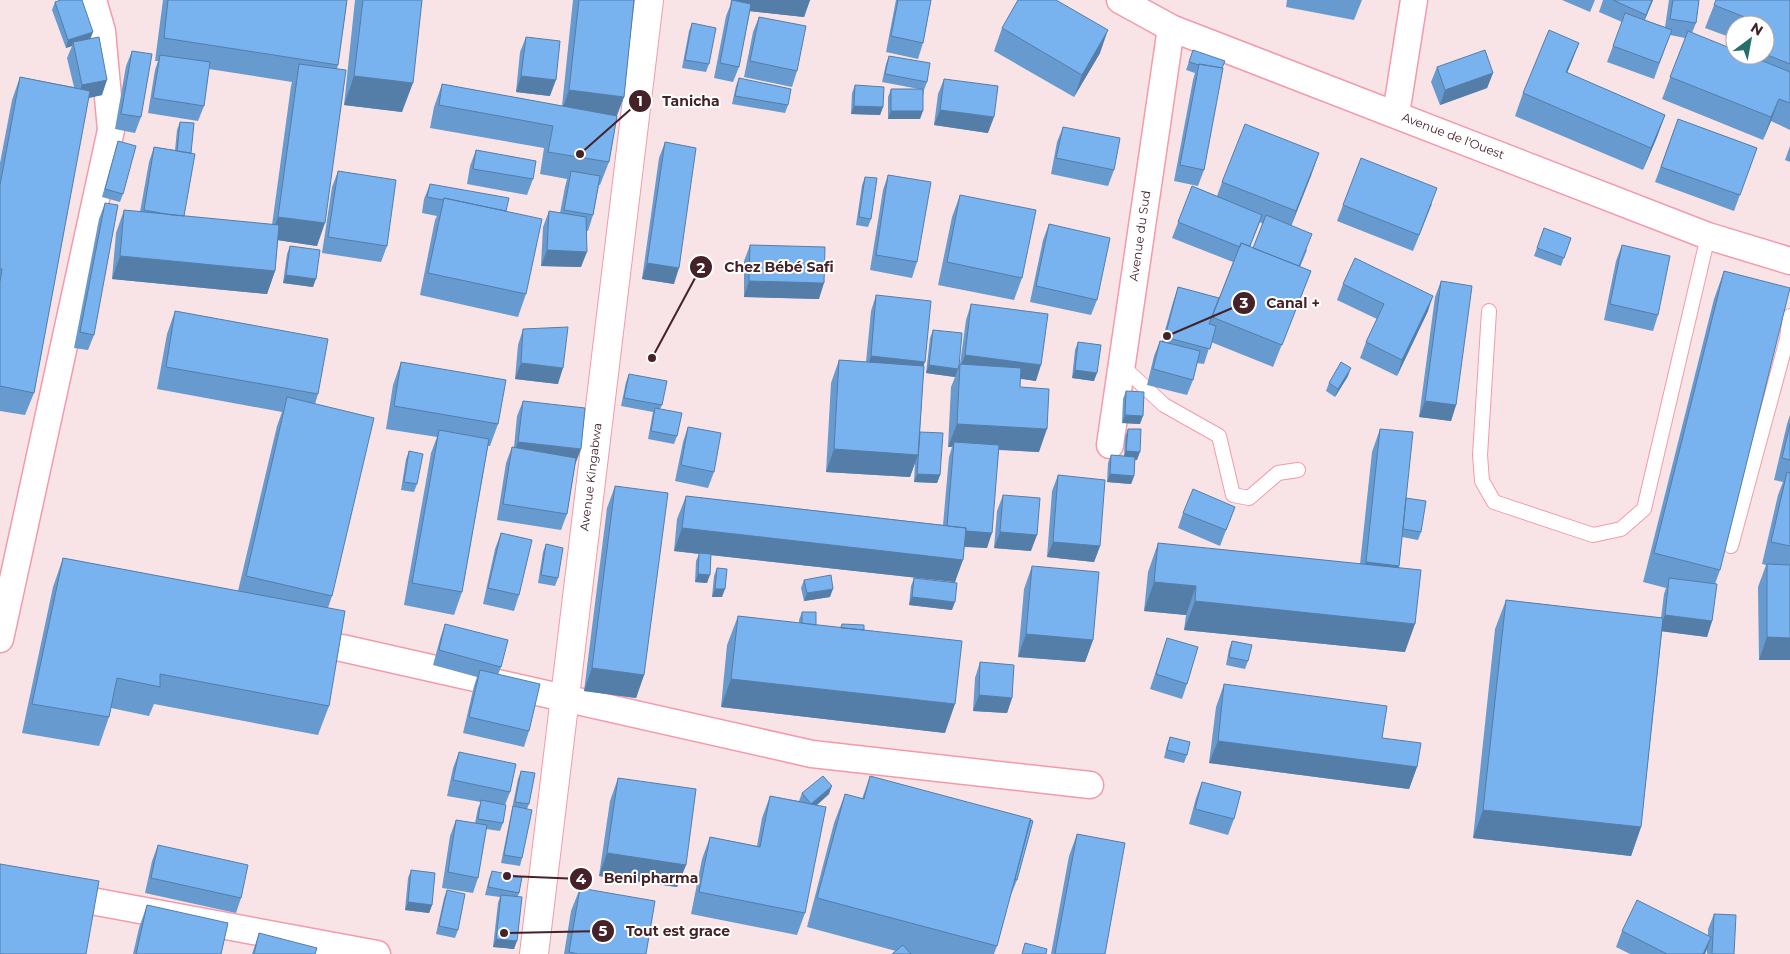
<svg xmlns="http://www.w3.org/2000/svg" width="1790" height="954" viewBox="0 0 1790 954" font-family="Montserrat,sans-serif">
<style>
.lines{fill:none;stroke-linecap:round;stroke-linejoin:round}
.lane-casing{stroke:#f49aa8;stroke-width:16}
.street-casing{stroke:#f49aa8;stroke-width:29}
.secondary-casing{stroke:#f49aa8;stroke-width:30}
.lane{stroke:#fff;stroke-width:14}
.street{stroke:#fff;stroke-width:26}
.secondary{stroke:#fff;stroke-width:28}
.wall{fill:#679ace;fill-rule:evenodd}
.shaded-wall{fill:#547da8}
.building{fill:#78b3f0;stroke:#547da8}
.labels{text-anchor:middle;stroke-width:4;stroke-linejoin:round;paint-order:stroke}
.street-label{font-size:12px;fill:#452228;stroke:#fff}
.leader{fill:none;stroke:#452228;stroke-width:2}
.callout-dot{fill:#452228;stroke:#fff;stroke-width:2}
.mark-label{font-size:15px;text-anchor:middle;font-weight:bold;fill:#fff}
.callout-label{font-size:14px;text-anchor:middle;font-weight:bold;fill:#452228;stroke:#fff;stroke-width:4;stroke-linejoin:round;paint-order:stroke}
</style>
<rect width="100%" height="100%" fill="#f8e4e6"/>
<g class="lines">
<defs>
<path id="lane" d="M1489,311L1480,455L1482,481L1494,502L1593,535L1621,529L1644,509L1708,236
M1121,365L1164,405L1219,436L1233,495L1249,498L1278,473L1298,470
M1731,546L1787,339L1790,316"/>
<path id="street" d="M1120,0L1171,28L1708,236L1790,261
M1396,114L1414,0
M1110,445L1171,28
M0,639L111,130L102,31L93,0
M342,648L812,754L1090,785
M0,884L377,954"/>
<path id="secondary" d="M534,954L649,0"/>
</defs>
<use href="#lane" class="lane-casing"/>
<use href="#street" class="street-casing"/>
<use href="#secondary" class="secondary-casing"/>
<use href="#lane" class="lane"/>
<use href="#street" class="street"/>
<use href="#secondary" class="secondary"/>
</g>
<path class="wall" d="M163,0H347L338,65L337,69L317,246L278,240L275,271L267,294L112,279L116,233L124,210L140,212L149,162L154,147L175,150L177,130L180,122L184,216L272,225L291,86L292,82L209,69L204,106L198,121L148,113L155,70L158,61H155Z
M355,0H422L402,112L344,105Z
M573,0H634L624,97L617,116L609,162L600,185H599L593,215L588,231H587L581,267L541,266L543,227L549,211L560,213L565,187L567,179L540,174L544,148L430,128L434,107L442,84L562,106Z
M731,0H810L804,17L750,11L739,67L733,82L714,78L726,16L730,6Z
M896,0H931L923,43L918,59L886,52Z
M1287,0H1362L1354,20L1286,7Z
M1562,0H1595L1590,12Z
M1603,0H1653L1645,20L1665,27L1669,0H1699L1696,23L1692,33L1735,55H1765V25H1735V39L1705,28L1716,0H1790V130L1771,121L1763,140L1662,99L1685,38L1670,35L1654,79L1607,62L1622,22L1599,12Z
M55,2L90,39L102,95L88,98L34,393L25,415L0,411V163L12,100L20,77L74,87L67,58L72,46L66,48L52,10Z
M759,17L797,71L792,87L744,77L753,32Z
M692,23L709,64L706,72L682,68L689,31Z
M1002,28L1100,53L1074,97L994,51Z
M526,37L550,96L516,92L520,52Z
M1579,43L1567,73L1665,115L1657,137L1643,170L1515,116L1523,93Z
M1193,50L1222,68L1204,170L1198,186L1174,181L1193,80L1195,73L1186,70Z
M132,51L141,117L135,133L115,129L126,66Z
M889,56L927,82L924,90L920,119H888V97L891,89H919L882,82L886,64Z
M1437,67L1493,73L1487,88L1440,105L1431,82Z
M739,78L788,105L785,113L732,104L736,86Z
M944,79L988,133L934,125L938,94Z
M855,85L883,107L880,115L851,114L852,93Z
M1678,119L1757,148L1734,211L1655,182Z
M1063,127L1114,170L1108,186L1051,174L1057,142Z
M118,141L123,194L120,202L102,197Z
M665,142L674,284L642,279L659,158Z
M1790,146V162L1785,160Z
M476,150L533,179L527,195L467,184L470,166Z
M1319,153L1291,226L1307,250L1300,267L1311,271L1273,367L1211,342L1204,364L1197,363L1193,380L1187,395L1147,385L1154,356L1160,341H1162L1173,302L1178,287L1219,298L1233,262L1172,238L1192,186L1217,196L1222,182ZM1260,222L1263,224L1253,248L1250,246Z
M338,171L387,246L381,262L322,253L332,187Z
M888,175L917,262L912,278L870,270L883,190Z
M865,177L871,219L868,227L856,225L862,185Z
M430,184L506,211L526,294L518,317L420,295L435,220L437,216L422,213L424,199Z
M960,195L1022,278L1014,300L938,285L952,217Z
M105,203L94,335L88,350L74,348L99,219Z
M1432,204L1413,251L1337,221L1343,205Z
M1049,224L1097,300L1091,315L1030,302L1043,240Z
M1544,228L1571,238L1561,266L1534,256Z
M750,245L819,299L744,297V261Z
M1622,245L1658,315L1653,331L1604,320L1616,261Z
M290,246L313,287L283,283L287,254Z
M1724,271L1720,570L1715,584L1712,621L1707,637L1662,631L1641,827L1631,856L1473,838L1495,629L1506,600L1661,618L1664,594L1666,588L1643,582L1714,299Z
M1441,281L1456,405L1451,421L1419,417L1435,297Z
M1343,284L1428,311L1397,376L1360,358L1366,342L1377,319L1337,300Z
M876,295L924,365L920,432L940,475L937,483L914,482L915,462L910,477L826,472L831,383L839,360L866,362L871,311Z
M971,304L1036,381L1020,378V387L1039,452L999,450L987,548L964,547L955,582L711,555L707,583L695,582L696,561L699,554L674,551L677,519L686,496L943,525L949,457L952,447H948L951,387L955,377L926,373L930,338L933,330L959,366L960,364L966,320Z
M175,311L318,394L315,404L332,596L328,608L329,706L318,735L154,704L149,716L111,708L109,717L99,746L22,733L53,587L63,558L238,591L277,426L282,412L157,389L167,334Z
M523,329L558,384L515,379L518,345Z
M1078,342L1094,381L1072,378L1075,350Z
M401,362L498,424L490,446H488L462,592L454,615L404,605L431,453L437,437L386,429L393,385Z
M629,374L662,405L660,409L677,436L674,444L648,439L653,412L621,406L626,382Z
M1348,376L1335,397L1326,391L1329,383Z
M1126,391L1140,424L1122,423L1123,399Z
M523,401L575,465L567,514L561,530L497,520L506,463L512,447H514L517,416Z
M1790,415V660H1759L1758,587L1766,565L1762,564L1778,495L1783,482L1774,480L1787,424Z
M688,427L714,472L708,488L675,481L683,442Z
M1128,429L1137,460H1135L1134,476L1131,484L1107,482L1108,463L1111,455L1124,456L1125,437Z
M1380,429L1406,498L1421,532L1418,540L1402,537L1399,568L1405,652L1184,630L1186,615L1144,611L1148,572L1158,543L1360,564L1372,452Z
M409,451L417,484L414,492L401,490L406,459Z
M1058,475L1100,546L1094,562L1047,557L1052,491Z
M615,486L644,675L636,698L584,691L607,508Z
M1003,495L1031,551L994,548L997,511Z
M1235,507L1220,546L1178,528L1183,513Z
M501,533L519,595L514,611L483,604L495,549Z
M546,544L558,578L555,586L538,583L543,552Z
M1032,566L1093,640L1085,662L1018,657L1024,589Z
M717,568L722,597H712L714,576Z
M914,578L952,610L909,605L911,586Z
M804,580L830,597L804,601L801,588Z
M802,612L816,625L840,628L842,624L864,630L945,733L721,707L727,645L738,616L799,623V620Z
M445,624L501,667L498,675L529,731L524,747L463,733L474,686L477,677L433,665L440,639Z
M1167,638L1187,684L1182,699L1150,689Z
M1232,641L1248,661L1245,669L1226,665L1229,649Z
M980,662L1012,698L1007,713L973,711L975,678Z
M1224,684L1382,738L1417,767L1409,789L1209,763L1216,707Z
M1170,737L1187,755L1184,763L1164,758L1167,745Z
M459,752L510,792L505,805L503,823L500,831L486,829L478,878L473,893L442,888L450,836L456,820L475,823L478,808L481,802L447,796L453,768Z
M521,771L529,804L527,809L522,858L520,866L501,863L518,779Z
M870,776L1017,880L1010,897L997,946L994,954H892L896,951L807,927L834,823L845,794L862,799Z
M618,778L686,865L677,887L599,876L610,801Z
M1202,782L1234,819L1228,835L1189,824L1196,798Z
M802,793L829,794L817,805L805,913L797,935L691,914L702,859L710,837L757,846L762,818L770,796L799,801Z
M1077,834L1105,954H1051L1069,856Z
M158,845L241,898L236,913L145,893L152,861Z
M411,870L432,905L429,913L405,910L408,878Z
M492,871L519,893L518,896L514,949L493,947L498,903L500,897L485,895L489,879Z
M580,888L646,954H564L571,911Z
M447,890L458,930L455,938L436,934L444,898Z
M147,905L221,954H133L139,928Z
M1714,914L1734,954H1707V948L1705,954H1630L1616,947L1622,931L1708,935V929Z
M259,933L315,954H252Z"/>
<path class="shaded-wall" d="M733,0H810L804,17L730,9Z
M1652,0H1653L1640,30Z
M1108,30L1100,53L1074,97L1082,75Z
M93,32L90,40L73,42L72,46L66,48L68,40Z
M1579,43L1570,66L1557,95L1566,72Z
M1493,73L1487,88L1440,105L1445,90Z
M354,76L413,83L402,112L344,105Z
M521,76L556,80L550,96L516,92Z
M107,80L102,95L76,101L82,85Z
M569,90L624,97L615,119L561,113Z
M1779,99L1771,121L1763,140L1771,117Z
M854,106L883,107L880,115L851,114Z
M940,110L994,117L988,133L934,125Z
M891,111H923L920,119H888Z
M1665,115L1657,137L1643,170L1651,148Z
M1319,153L1311,176L1288,234L1296,211Z
M278,217L325,223L317,246L270,239Z
M547,250L587,252L581,267L541,266Z
M120,256L275,271L267,294L112,279Z
M647,263L679,268L674,284L642,279Z
M286,275L316,279L313,287L283,283Z
M749,281L824,283L819,299L744,297Z
M1433,296L1428,311L1397,376L1402,360Z
M965,355L1041,365L1036,381L959,370Z
M871,356L925,362L919,377L866,372Z
M521,363L563,368L558,384L515,379Z
M929,365L958,369L955,377L926,373Z
M1351,368L1348,376L1335,397L1338,389Z
M1075,370L1097,373L1094,381L1072,378Z
M1425,401L1456,405L1451,421L1419,417Z
M1125,415L1143,416L1140,424L1122,423Z
M957,424L1047,429L1039,452L954,447V442L952,447H948Z
M518,442L581,449L575,465L512,458Z
M834,449L918,455L910,477L826,472Z
M1126,451L1140,452L1137,460L1123,459Z
M917,474L940,475L937,483L914,482Z
M1110,474L1134,476L1131,484L1107,482Z
M682,528L963,560L955,582L674,551Z
M947,529L992,533L987,548L941,545Z
M1000,532L1037,535L1031,551L994,548Z
M1053,542L1100,546L1094,562L1047,557Z
M1366,562L1399,566L1391,588L1358,585Z
M698,574L710,575L707,583L695,582Z
M1154,582L1196,586L1186,615L1144,611Z
M715,589H725L722,597H712Z
M833,589L830,597L804,601L807,593Z
M912,597L955,602L952,610L909,605Z
M1195,601L1415,624L1405,652L1184,630Z
M1665,615L1712,621L1707,637L1659,631Z
M1026,634L1093,640L1085,662L1018,657Z
M1767,637L1790,638V660H1759Z
M592,668L644,675L636,698L584,691Z
M731,679L955,704L945,733L721,707Z
M979,695L1012,698L1007,713L973,711Z
M1218,741L1417,767L1409,789L1209,763Z
M832,786L829,794L809,812L811,804Z
M1483,810L1641,827L1631,856L1473,838Z
M607,853L686,865L677,887L599,876Z
M408,902L432,905L429,913L405,910Z
M1711,937L1706,952L1705,954H1703Z
M496,939L517,941L514,949L493,947Z"/>
<path class="building" d="M61,0H82L93,32L68,40L55,2Z
M168,0H347L338,65L164,38Z
M363,0H422L413,83L354,76Z
M579,0H634L624,97L569,90Z
M732,0L751,4L739,67L720,63Z
M898,0H931L923,43L891,36Z
M1018,0H1056L1108,30L1082,75L1002,28Z
M1613,0H1652L1646,15Z
M1673,0H1699L1696,23L1670,19Z
M1716,0H1790V64L1765,54V25H1750L1752,20L1714,5Z
M1625,13L1672,30L1659,63L1613,46Z
M759,17L806,26L797,71L750,61Z
M692,23L716,28L709,64L685,60Z
M1549,30L1579,43L1566,72L1665,115L1651,148L1523,93Z
M1688,31L1735,50V55H1748L1790,72V103L1779,99L1771,117L1670,77Z
M99,37L107,80L82,85L73,42Z
M526,37L560,41L556,80L521,76Z
M1193,50L1225,61L1222,68L1199,64V65L1189,62Z
M1485,50L1493,73L1445,90L1437,67Z
M132,51L152,54L141,117L121,114Z
M160,55L210,62L204,106L153,98Z
M889,56L930,63L927,82L885,74Z
M299,64L346,70L325,223L278,217Z
M1199,64L1223,68L1204,170L1180,165Z
M20,77L90,91L34,393L0,386V282L2,269H0V185Z
M739,78L791,89L788,105L735,96Z
M944,79L998,86L994,117L940,110Z
M442,84L617,116L609,162L548,152L553,126L439,105Z
M855,85L884,87L883,107L854,106Z
M891,89H923V111H891Z
M1678,119L1757,148L1740,195L1661,167Z
M180,122L194,123L191,153L177,151Z
M1245,124L1319,153L1296,211L1222,182Z
M1063,127L1120,138L1114,170L1056,158Z
M118,141L136,146L123,194L105,189Z
M665,142L696,148L679,268L647,263Z
M154,147L195,154L184,216L172,215L144,210Z
M476,150L536,161L533,179L473,169Z
M1361,158L1437,188L1419,235L1343,205Z
M338,171L396,180L387,246L328,237Z
M571,171L600,176L593,215L564,210Z
M888,175L931,182L917,262L876,255Z
M865,177L877,178L871,219L859,217Z
M430,184L509,198L506,211L444,198L443,200L427,197Z
M1192,186L1262,215L1250,246L1241,243L1240,247L1178,222Z
M960,195L1036,210L1022,278L947,262Z
M444,198L542,219L526,294L428,273Z
M105,203L118,205L94,335L80,332Z
M124,210L279,225L275,271L120,256Z
M549,211L586,217L587,252L547,250Z
M1266,215L1312,234L1299,266L1253,248Z
M1049,224L1110,238L1097,300L1036,286Z
M1544,228L1571,238L1564,258L1537,248Z
M1241,243L1311,271L1282,345L1212,317Z
M750,245L825,247L824,283L749,281Z
M1622,245L1670,256L1658,315L1610,304Z
M290,246L320,250L316,279L286,275Z
M1355,258L1433,296L1402,360L1366,342L1384,304L1343,284Z
M1724,271L1790,288L1720,570L1654,553Z
M1441,281L1472,286L1456,405L1425,401Z
M1178,287L1219,298L1209,324L1216,326L1210,349L1165,337Z
M876,295L931,301L925,362L871,356Z
M971,304L1048,314L1041,365L965,355Z
M175,311L328,339L318,394L166,367Z
M568,327L563,368L521,363L523,329Z
M933,330L962,333L959,366L958,369L929,365Z
M1160,341L1200,351L1193,380L1153,369Z
M1078,342L1101,345L1097,373L1075,370Z
M839,360L924,366L918,455L834,449Z
M401,362L506,380L498,424L394,406Z
M1341,362L1351,368L1338,389L1329,383Z
M960,364L1021,368L1020,387L1049,389L1047,429L957,424Z
M629,374L667,381L662,405L624,398Z
M1126,391L1144,392L1143,416L1125,415Z
M287,397L374,418L332,596L246,576Z
M523,401L585,408L581,449L518,442Z
M655,408L682,413L677,436L651,431Z
M1790,424V460L1782,458Z
M688,427L721,433L714,472L681,465Z
M1128,429H1141L1140,452L1126,451Z
M1380,429L1413,432L1399,566L1366,562Z
M439,430L489,439L462,592L412,583Z
M920,432L943,433L940,475L917,474Z
M954,442L999,445L992,533L966,531V528L947,526Z
M512,447L576,458L567,514L503,504Z
M409,451L423,454L417,484L404,482Z
M1111,455L1135,457L1134,476L1110,474Z
M1787,472L1790,473V546L1771,542Z
M1058,475L1105,480L1100,546L1053,542Z
M615,486L668,493L644,675L592,668Z
M1193,489L1235,507L1226,530L1183,513Z
M1003,495L1040,498L1037,535L1000,532Z
M686,496L966,528L963,560L682,528Z
M1406,498L1426,501L1421,532L1403,529Z
M501,533L532,540L519,595L488,588Z
M1158,543L1421,570L1415,624L1195,601L1196,586L1154,582Z
M546,544L563,548L558,578L541,575Z
M699,553L711,554L710,575L698,574Z
M63,558L345,611L329,706L160,674V687L117,678L109,717L32,704Z
M1767,564L1790,565V638L1767,637Z
M1032,566L1099,572L1093,640L1026,634Z
M717,568L727,569L725,589H715Z
M831,575L833,589L807,593L804,580Z
M914,578L957,583L955,602L912,597Z
M1669,578L1717,584L1712,621L1665,615Z
M1506,600L1663,618L1641,827L1483,810Z
M802,612H816V625L802,623Z
M738,616L962,641L955,704L731,679Z
M445,624L508,640L501,667L439,650Z
M842,624L864,625V630L841,628Z
M1167,638L1198,647L1187,684L1156,674Z
M1232,641L1252,645L1248,661L1229,657Z
M980,662L1014,665L1012,698L979,695Z
M480,670L540,684L529,731L469,717Z
M1224,684L1387,706L1382,738L1421,743L1417,767L1218,741Z
M1170,737L1190,742L1187,755L1167,750Z
M459,752L516,764L510,792L453,780Z
M521,771L535,773L529,804L515,802Z
M823,776L832,786L811,804L802,793Z
M870,776L1031,819L997,946L817,898L845,794L864,799Z
M618,778L696,789L686,865L607,853Z
M1202,782L1241,792L1234,819L1195,809Z
M770,796L826,807L805,913L699,892L710,837L760,847Z
M481,800L506,805L503,823L478,819Z
M513,806L532,810L522,858L504,855Z
M456,820L487,825L478,878L448,872Z
M1030,820L1033,821L1017,880L1015,879Z
M1077,834L1125,843L1105,954H1055Z
M158,845L248,865L241,898L151,878Z
M0,864L99,881L86,954H0Z
M411,870L435,873L432,905L408,902Z
M492,871L522,877L519,893L488,887Z
M580,888L655,901L646,954H578L569,952Z
M447,890L465,894L458,930L439,926Z
M501,895L522,897L517,941L496,939Z
M1637,900L1711,937L1703,954H1667L1622,931Z
M147,905L228,923L221,954H136Z
M1714,914L1736,915L1734,954H1712Z
M259,933L317,948L315,954H254Z
M1025,943L1047,949L1046,954H1022Z
M903,945L911,954H892Z"/>
<g class="labels">
<g class="street-label">
<text transform="translate(1453 136) rotate(21)" y="4">Avenue de l'Ouest</text>
<text transform="translate(1140 236) rotate(-82)" y="4">Avenue du Sud</text>
<text transform="translate(591 477) rotate(-83)" y="4">Avenue Kingabwa</text>
</g>
</g>
<path class="leader" d="M580 154L640 101M652 358L701 267M1167 336L1244 303M507 876L581 879M504 933L603 931"/>
<g class="callout-dot">
<circle cx="580" cy="154" r="5"/>
<circle cx="652" cy="358" r="5"/>
<circle cx="1167" cy="336" r="5"/>
<circle cx="507" cy="876" r="5"/>
<circle cx="504" cy="933" r="5"/>
<circle cx="640" cy="101" r="12"/>
<circle cx="701" cy="267" r="12"/>
<circle cx="1244" cy="303" r="12"/>
<circle cx="581" cy="879" r="12"/>
<circle cx="603" cy="931" r="12"/>
</g>
<g class="mark-label">
<text x="640" y="106">1</text>
<text x="701" y="273">2</text>
<text x="1244" y="308">3</text>
<text x="581" y="884">4</text>
<text x="603" y="936">5</text>
</g>
<g class="callout-label">
<text x="691" y="106">Tanicha</text>
<text x="779" y="272">Chez Bébé Safi</text>
<text x="1293" y="308">Canal +</text>
<text x="651" y="883">Beni pharma</text>
<text x="678" y="936">Tout est grace</text>
</g>
<g transform="translate(1750 40) rotate(32)"><circle r="24" fill="#ffffff" stroke="#b5a7a9"/>
<path d="M0-4L9 19L0 12L-9 19Z" fill="#26706c"/>
<text y="-8" font-size="14" font-weight="bold" text-anchor="middle" fill="#452228">N</text>
</g>
</svg>
